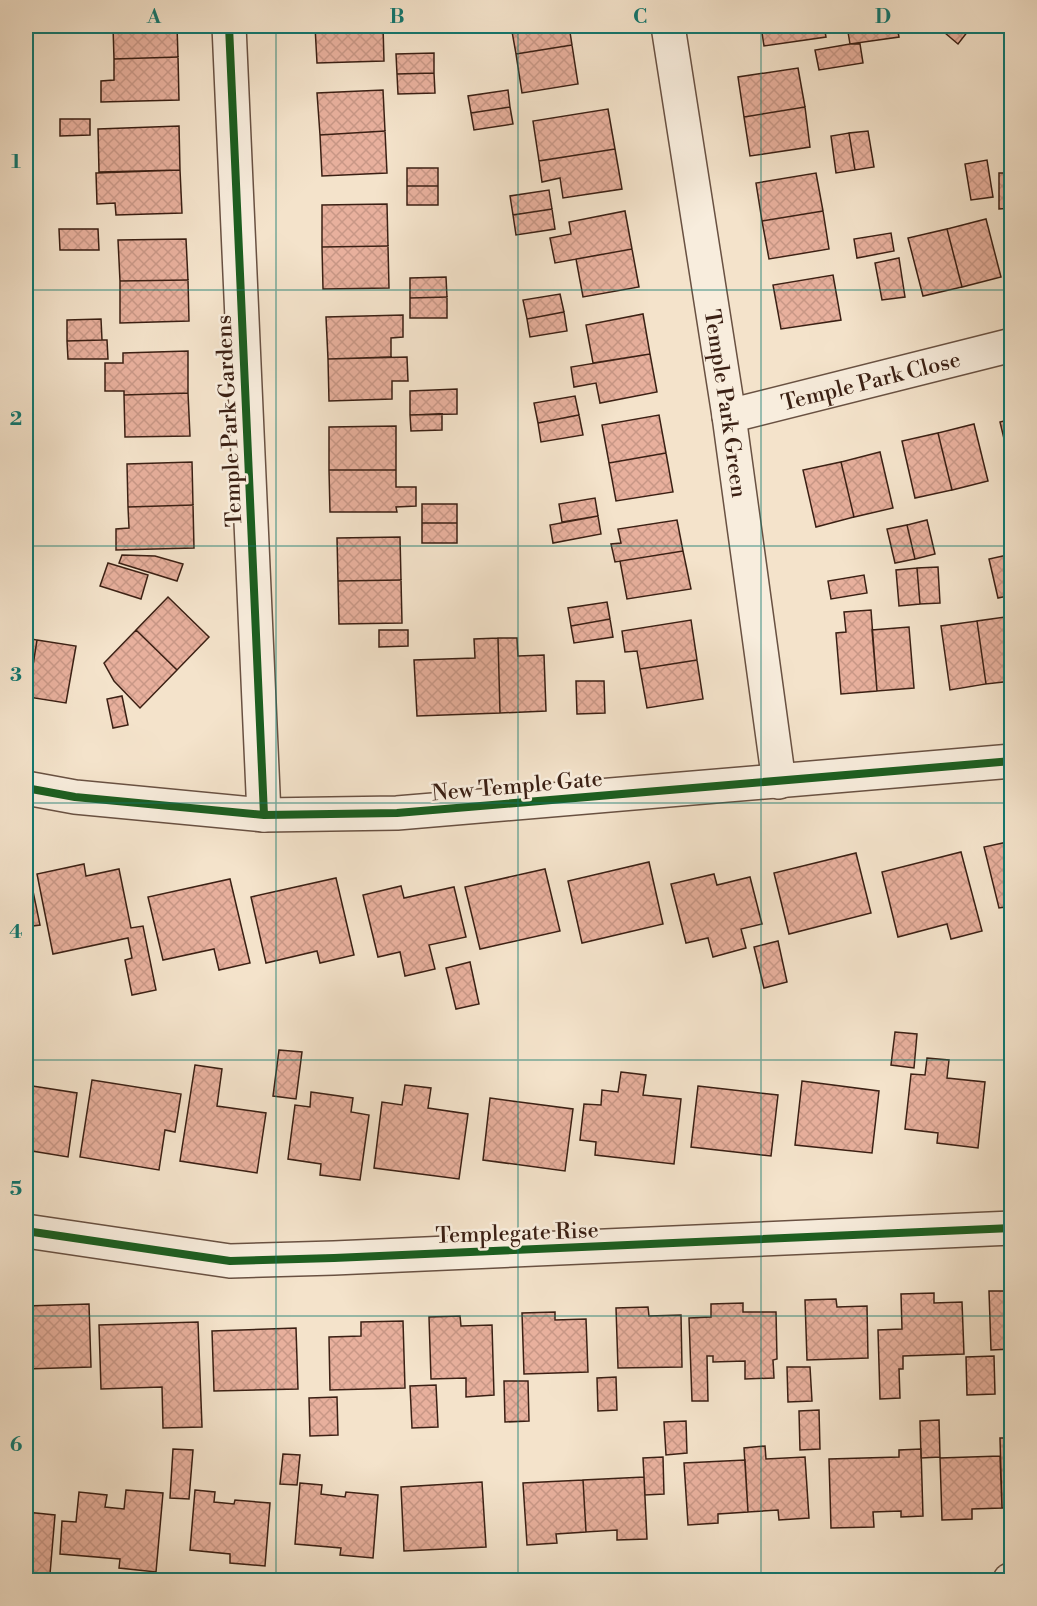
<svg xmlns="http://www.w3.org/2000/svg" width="1037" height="1606" viewBox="0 0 1037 1606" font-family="'Libre Bodoni',serif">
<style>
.building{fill:url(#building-cross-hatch);stroke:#3b2014;stroke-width:1.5}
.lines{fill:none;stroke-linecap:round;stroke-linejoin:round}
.minor-casing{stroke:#695142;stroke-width:36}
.minor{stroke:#f8eddd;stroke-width:33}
.cycleway-casing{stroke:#f8eddd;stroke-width:11}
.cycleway{stroke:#1b5e20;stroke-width:8}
.grid{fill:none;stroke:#0f766e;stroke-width:1.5;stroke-opacity:0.55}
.labels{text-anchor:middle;stroke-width:5;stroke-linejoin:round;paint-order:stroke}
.street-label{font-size:22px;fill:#3b2014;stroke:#f8eddd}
.neatline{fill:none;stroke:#0f766e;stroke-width:2}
.grid-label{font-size:20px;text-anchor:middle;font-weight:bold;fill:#0f766e}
</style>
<defs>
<pattern id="building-cross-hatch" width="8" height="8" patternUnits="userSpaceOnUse" patternTransform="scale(1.5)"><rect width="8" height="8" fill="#e8b09d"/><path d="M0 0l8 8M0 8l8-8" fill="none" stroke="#c89786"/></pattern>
</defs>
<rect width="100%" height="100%" fill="#f4e3cb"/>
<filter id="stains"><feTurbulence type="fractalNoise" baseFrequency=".00333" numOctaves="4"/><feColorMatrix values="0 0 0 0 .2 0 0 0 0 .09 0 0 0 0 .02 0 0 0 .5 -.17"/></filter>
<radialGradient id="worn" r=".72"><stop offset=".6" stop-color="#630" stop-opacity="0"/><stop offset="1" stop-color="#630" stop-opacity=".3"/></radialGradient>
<path class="building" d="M113,26H177L178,57L114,59Z
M315,26H383L384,61L317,63Z
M511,26H569L572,45L516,54Z
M761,26H824L826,37L764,46Z
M847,26H897L899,37L850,44Z
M951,26H972L958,44L945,33Z
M850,44H860L863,63L819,70L815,50Z
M572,45L578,84L522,93L516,54Z
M434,53V73L397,74L396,54Z
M178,57L179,100L101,102V81L114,80V59Z
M798,68L805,107L744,117L738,77Z
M434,73L435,93L398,94L397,74Z
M383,90L385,131L320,135L317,93Z
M508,90L510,107L471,113L468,96Z
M510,107L513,124L474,130L471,113Z
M805,107L810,147L750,156L744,117Z
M608,109L615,149L539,161L533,121Z
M60,119H90V135L60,136Z
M179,126L180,170L99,172L98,129Z
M385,131L387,173L322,176L320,135Z
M868,131L874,167L855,170L849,133Z
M849,133L855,170L836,173L831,136Z
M615,149L622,189L563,198L560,178L542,182L539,161Z
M987,160L993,197L971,200L965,164Z
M407,168H438V186H407Z
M180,170L182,213L116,215L115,203L97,204L96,173Z
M816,173L823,211L762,221L756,183Z
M999,173H1012V208L999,209Z
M407,186H438V205H407Z
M549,190L552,209L513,215L510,196Z
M387,204L388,246L322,247V205Z
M552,209L555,229L516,235L513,215Z
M625,211L632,249L555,263L550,238L571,234L569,222Z
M823,211L829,249L769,259L762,221Z
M986,219L1001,277L962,287L947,229Z
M59,229H98L99,250H60Z
M947,229L962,287L923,296L908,238Z
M891,233L894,251L857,258L854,239Z
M186,239L188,280L120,281L118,240Z
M388,246L389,288L323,289L322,247Z
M632,249L639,287L583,297L576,259Z
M899,258L905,297L882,300L875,263Z
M833,275L841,320L781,329L773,285Z
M446,277L447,297L410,298V278Z
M188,280L189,321L120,323V281Z
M560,294L564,312L527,319L523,300Z
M447,297V318H410V298Z
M564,312L567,331L530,337L527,319Z
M643,314L650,354L593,363L586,325Z
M403,315V337L391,338V357L328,359L326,317Z
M101,319L102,340L67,341V320Z
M102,340H107L108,359H68L67,341Z
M188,351V393L124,395V391H105V363H123V353Z
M650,354L657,392L600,403L596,383L574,387L571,367Z
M407,357L408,381H392V399L329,401L328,359Z
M457,389V414L410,415V391Z
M188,393L190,436L125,437L124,395Z
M575,396L579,415L538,423L534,403Z
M442,414V430L411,431L410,415Z
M579,415L583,435L541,442L538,423Z
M659,415L666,453L609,463L602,425Z
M1012,419V472L1000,422Z
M974,424L988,481L952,490L938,433Z
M396,426V470H329V427Z
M938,433L952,490L915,498L902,441Z
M880,452L893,508L854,517L841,462Z
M666,453L673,492L616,501L609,463Z
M192,462L193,505L128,507L127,464Z
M841,462L854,517L816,527L803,470Z
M329,470H396V487H416V506L396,507L397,512H330Z
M595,498L598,516L562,522L559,504Z
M422,504H457V523H422Z
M193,505L194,548L116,550V529L129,528L128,507Z
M598,516L601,534L553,543L550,525Z
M677,520L683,551L615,562L611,544L621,543L618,529Z
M927,520L935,554L915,559L907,525Z
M422,523H457V543H422Z
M907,525L915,559L895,563L887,529Z
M400,537L401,580L338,581L337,538Z
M683,551L691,589L627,599L620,561Z
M1012,554V595L998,598L989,559Z
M122,555L155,556L183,564L177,581L119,563Z
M108,563L148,575L141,599L100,586Z
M938,567L940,603L920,604L917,568Z
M917,568L920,604L899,606L896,570Z
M864,575L867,593L831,599L828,581Z
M401,580L402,623L339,624L338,581Z
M168,597L209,637L177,670L136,630Z
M607,602L610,619L571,626L568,608Z
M871,610L877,691L841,694L836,633L846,632L844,612Z
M1012,616V681L986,684L977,621Z
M610,619L613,637L574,643L571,626Z
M691,620L697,660L640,669L637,651L625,652L622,631Z
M977,621L986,684L950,690L941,626Z
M909,627L914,688L877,691L872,630Z
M136,630L177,670L140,708L114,681L104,663Z
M379,630H408V646L379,647Z
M26,638L37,640L28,697L26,696Z
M498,638H517L518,656L544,655L546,711L500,713Z
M498,638L500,713L417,716L414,660L475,658L474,639Z
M37,640L76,646L66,703L28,697Z
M697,660L703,699L647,708L640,669Z
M576,681H604L605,713L577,714Z
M122,696L128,725L113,728L107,699Z
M1012,841V906L999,908L984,847Z
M961,852L982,931L951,939L947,924L898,937L882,872Z
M856,853L871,913L789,934L774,873Z
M26,862H27L40,925L26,927Z
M649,862L663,924L582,943L568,881Z
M84,864L86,876L119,869L131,928L143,926L156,990L132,995L125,960L132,958L128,938L53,954L37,874Z
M545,869L560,931L480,949L465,887Z
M714,874L717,885L750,877L762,924L741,929L746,948L713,957L708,938L686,943L671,884Z
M336,878L354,955L320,963L317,951L266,963L251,897Z
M230,879L250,963L219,970L214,949L163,960L148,897Z
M401,886L404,898L454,887L466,937L429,945L435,969L405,976L400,952L378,957L363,895Z
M778,941L787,982L764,988L754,947Z
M470,962L479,1004L456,1009L446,968Z
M1009,989L1012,990V1030L1005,1029Z
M895,1032L917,1034L914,1068L891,1065Z
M279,1050L302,1052L296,1099L273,1096Z
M927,1058L949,1060L947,1078L985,1082L978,1148L937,1143L938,1133L905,1129L911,1074L925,1075Z
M195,1065L222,1069L217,1106L266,1113L257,1173L180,1161Z
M621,1072L646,1075L643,1095L681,1099L674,1164L595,1155L596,1142L580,1140L584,1104L601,1105L602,1090L618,1092Z
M92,1080L181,1094L175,1132L165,1130L159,1170L80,1157Z
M802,1081L879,1091L872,1153L795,1145Z
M26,1085L77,1093L68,1157L26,1150Z
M405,1085L431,1088L428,1108L468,1114L459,1179L374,1168L382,1102L402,1105Z
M698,1086L778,1095L771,1156L691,1147Z
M311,1092L353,1098L351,1112L369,1115L360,1180L320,1175L321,1164L288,1159L295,1105L310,1107Z
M490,1098L573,1109L565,1171L483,1160Z
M989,1291H1012V1349L991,1350Z
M934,1293V1303L962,1302L964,1354L903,1356V1369H899L900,1398L880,1399L878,1330L902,1329L901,1294Z
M836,1299L837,1307L867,1306L868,1358L807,1360L805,1300Z
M743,1303V1312H776L777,1359L773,1360L774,1378L745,1379V1361L713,1362V1356H707L708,1401H692L689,1318L711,1317V1304Z
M89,1304L91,1367L26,1369V1306Z
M648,1307L649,1316L681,1315L682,1367L618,1368L616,1308Z
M555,1312V1320L586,1319L588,1372L524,1374L522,1313Z
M460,1316L461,1326L492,1325L494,1395L466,1397V1378L431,1379L429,1317Z
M403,1321L405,1388L330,1390L329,1337L361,1336V1322Z
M198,1322L202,1427L163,1428L162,1387L101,1389L99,1325Z
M296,1328L298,1389L214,1391L212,1331Z
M994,1356L995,1394L967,1395L966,1357Z
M787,1367H810L812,1401L788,1402Z
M616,1377L617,1410L598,1411L597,1378Z
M504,1381H528L529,1421L505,1422Z
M436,1385L438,1427L412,1428L410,1386Z
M337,1397L338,1435L310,1436L309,1398Z
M819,1410L820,1449L800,1450L799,1411Z
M939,1420L940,1457L921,1458L920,1421Z
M686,1421L687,1453L666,1455L664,1422Z
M1000,1438H1012V1508H1002Z
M765,1446L766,1459L805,1457L809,1518L779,1520L778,1510L748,1512L744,1448Z
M173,1449L193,1450L189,1499L170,1498Z
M921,1449L923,1516L901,1517V1511L873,1512L874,1527L831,1528L829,1459L899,1457V1450Z
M283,1454L300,1455L297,1485L280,1484Z
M1000,1456L1002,1508L972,1509V1519L942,1520L940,1458Z
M663,1457L664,1494L645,1495L643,1458Z
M745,1460L748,1512L718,1514V1523L688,1525L684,1463Z
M644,1477L647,1539L617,1540V1530L586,1532L583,1480Z
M583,1480L586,1532L556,1534L557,1543L527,1545L523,1483Z
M482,1482L486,1547L404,1551L401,1487Z
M300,1483L322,1485L321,1494L345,1497L346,1492L378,1495L373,1558L340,1555L341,1548L295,1544Z
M126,1490L163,1493L156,1572L119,1568L120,1559L60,1554L62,1521L76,1522L79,1492L107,1495L105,1507L124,1509Z
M195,1490L215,1492L214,1502L234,1504L235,1500L270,1503L265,1566L230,1563V1554L190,1550Z
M26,1512L55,1515L50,1574L26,1572Z"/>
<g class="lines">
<defs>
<g id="minor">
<path d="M229,26L264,815"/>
<path id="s1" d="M668,26L729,416L779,782"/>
<path id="s2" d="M729,416L1012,345"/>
<path d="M26,788L75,797L264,815L397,813L1012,761"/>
<path d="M26,1231L230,1261L334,1258L1012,1228"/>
<path d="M1010,1580H1012"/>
</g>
</defs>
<use href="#minor" class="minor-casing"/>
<use href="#minor" class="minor"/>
<defs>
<path id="cycleway" d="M229,26L264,815
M26,788L75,797L264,815L397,813L1012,761
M26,1231L230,1261L334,1258L1012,1228"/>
</defs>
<use href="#cycleway" class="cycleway-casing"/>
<use href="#cycleway" class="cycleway"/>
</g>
<path class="grid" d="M276,26V1580M518,26V1580M761,26V1580M26,290H1012M26,546H1012M26,803H1012M26,1060H1012M26,1316H1012"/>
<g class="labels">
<g class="street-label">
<text dy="8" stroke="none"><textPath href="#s2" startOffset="146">Temple Park Close</textPath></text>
<text dy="8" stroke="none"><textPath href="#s1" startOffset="382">Temple Park Green</textPath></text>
<text transform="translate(228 421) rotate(-93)" y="8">Temple Park Gardens</text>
<text transform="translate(517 785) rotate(-5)" y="8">New Temple Gate</text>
<text transform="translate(517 1232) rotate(-2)" y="8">Templegate Rise</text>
</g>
</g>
<rect width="1037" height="1606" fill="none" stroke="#f4e3cb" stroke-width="66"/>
<rect x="33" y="33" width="971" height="1540" class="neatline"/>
<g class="grid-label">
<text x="154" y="23">A</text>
<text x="397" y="23">B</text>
<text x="640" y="23">C</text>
<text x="883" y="23">D</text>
<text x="16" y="168">1</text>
<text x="16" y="425">2</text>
<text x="16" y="681">3</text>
<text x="16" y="938">4</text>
<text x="16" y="1195">5</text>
<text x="16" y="1451">6</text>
</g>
<rect width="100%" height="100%" filter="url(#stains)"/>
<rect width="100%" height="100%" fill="url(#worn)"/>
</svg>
